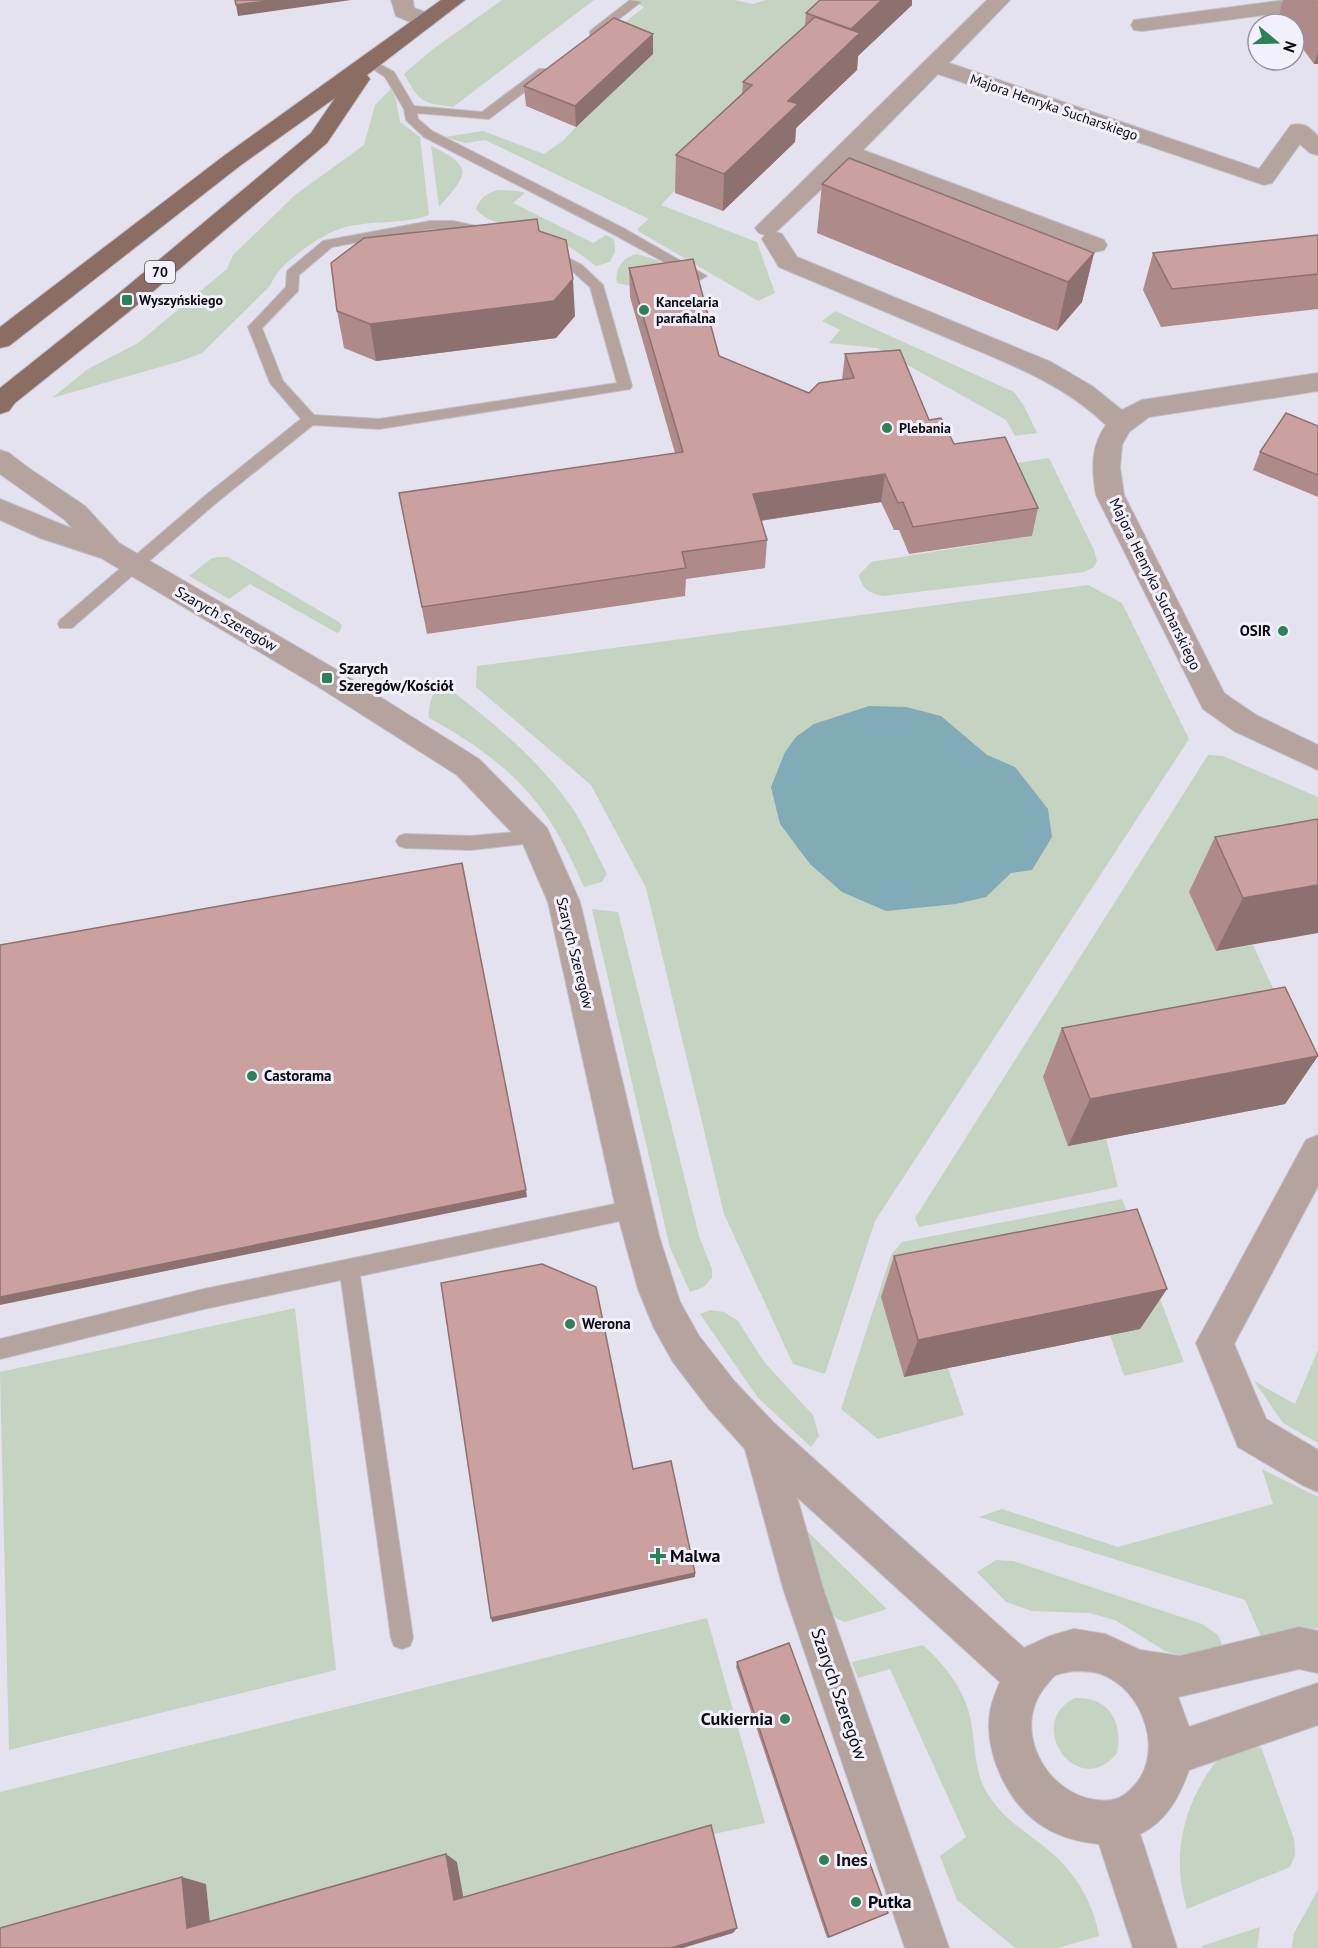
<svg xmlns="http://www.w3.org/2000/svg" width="1318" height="1948" viewBox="0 0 1318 1948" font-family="'PT Sans',sans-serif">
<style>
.green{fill:#c5d3c1}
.water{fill:#80abb7}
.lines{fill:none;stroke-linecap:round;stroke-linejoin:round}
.lane-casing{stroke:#c2c0cb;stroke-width:2}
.street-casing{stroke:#c2c0cb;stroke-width:2}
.primary-casing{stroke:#c2c0cb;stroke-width:2}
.lane{fill:#b5a39e;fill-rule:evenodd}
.street{fill:#b5a39e;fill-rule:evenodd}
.primary{fill:#8b6d64;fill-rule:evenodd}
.wall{fill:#ae8a89}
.shaded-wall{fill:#8d716f}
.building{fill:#caa19f;stroke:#8d716f;stroke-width:1.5}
.poi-dot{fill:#2b8256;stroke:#f2f0fd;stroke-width:2}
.labels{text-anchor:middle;stroke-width:6;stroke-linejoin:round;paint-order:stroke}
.far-street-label{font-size:14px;fill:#0c0b0f;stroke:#f2f0fd}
.shield{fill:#f2f0fd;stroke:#515056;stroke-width:1.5}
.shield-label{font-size:14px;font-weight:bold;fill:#0c0b0f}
.far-poi-label{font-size:14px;font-weight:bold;fill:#0c0b0f;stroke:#f2f0fd;text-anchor:start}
.street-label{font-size:15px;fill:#0c0b0f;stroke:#f2f0fd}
.poi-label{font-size:15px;font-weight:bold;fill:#0c0b0f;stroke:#f2f0fd;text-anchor:start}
.near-poi-label{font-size:18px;font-weight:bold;fill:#0c0b0f;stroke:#f2f0fd;text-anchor:start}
.near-street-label{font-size:18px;fill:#0c0b0f;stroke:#f2f0fd}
</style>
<rect width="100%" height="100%" fill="#e5e2ef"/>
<path class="green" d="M502,0H594L453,107C419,102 421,103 404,74L433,49Z
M629,0H735L753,4L766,0H857L661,205L757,242L775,293L758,301L638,231V228L649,219L485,140L465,143L445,137L483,131L544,154L564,140L576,127L608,36L644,7Z
M391,89L396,100L400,122L420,137L429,215C402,225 373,220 345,227C328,232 310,244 296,255C284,265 276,272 270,286L202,353L181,361L52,398L88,369L138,343L227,269L233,255L295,195L364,145L375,105Z
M431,146C476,167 467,175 439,207Z
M498,190L519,191L525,193L513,203L593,243L606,235L614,239L615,252L610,262L596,266C586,259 576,250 565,245C543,235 487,226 476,209C480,197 487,193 498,190Z
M637,254L657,260L688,277L636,287L617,283C614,269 623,257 637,254Z
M835,311L1014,392L1024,406L1037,433L1015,436L1006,420L877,348L829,343L840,330L822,321Z
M1049,458L1094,550L1097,561L1094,567L1084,572L883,596C869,593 862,589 859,575L871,562L1031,536L998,466Z
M220,557H228L339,622L342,626L340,631L337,633L250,584L229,599L189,576L212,558Z
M1088,585L1122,603L1189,739L875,1221L825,1374L793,1364L724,1214L646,888L591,785L476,687L477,666Z
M440,682C488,718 539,759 573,809C586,829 596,853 607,874L602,882L584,887C571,858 557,828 537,803C508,766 469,740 429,718C428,704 432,694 440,682Z
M1208,755L1223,756L1318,797V869L1216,951L1253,945L1292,1029L1043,1077L1068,1145L1106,1138L1118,1187L919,1227L915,1218Z
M592,909L618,912L699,1236L712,1269V1278L704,1287L690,1292L670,1248Z
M1122,1199L1184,1362L1124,1376L1110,1335L1140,1329L904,1377L948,1368L964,1415L878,1439L841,1409L891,1255L902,1242Z
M295,1308L336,1670L9,1750L0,1372Z
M711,1310L724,1312L738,1321L765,1363L813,1415L819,1436L811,1447L758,1398L700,1314Z
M1318,1350V1443L1283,1423L1254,1381L1295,1404Z
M1262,1469L1318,1497V1628L1262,1639L1245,1600L979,1517L1002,1509L1118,1547L1273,1504Z
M803,1527L887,1609L845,1622L837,1619L829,1609Z
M996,1560L1013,1561L1202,1624L1218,1635L1224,1649L1182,1656L1165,1651L1115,1620L1089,1613L1032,1611L1006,1602L977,1572Z
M707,1618L765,1823L709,1835L465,1906L457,1862L211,1933L205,1884L0,1943V1792Z
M923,1645C943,1663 965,1690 970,1717C976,1743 973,1773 989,1796C1008,1824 1029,1833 1053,1854C1077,1875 1094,1905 1099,1936L1058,1948H1015L957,1900L940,1856L966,1837L890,1669L858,1678L852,1662Z
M1075,1698C1110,1697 1123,1722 1117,1753C1078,1802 1023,1723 1075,1698Z
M1261,1747L1294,1839L1295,1855L1290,1867L1187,1909C1174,1867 1179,1826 1199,1788C1204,1779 1210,1768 1217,1761C1228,1751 1248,1750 1261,1747Z
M1318,1890V1948H1292L1294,1933Z
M1260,1927L1257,1948H1202V1946Z"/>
<path class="water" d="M869,706L906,707L941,716L987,755L1015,767L1048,809L1052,837L1032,870L1011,873L986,897L956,904L886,911L842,892L810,864L780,824L771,787L785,752L796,737L814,724Z"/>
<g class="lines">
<defs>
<path id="lane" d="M630,0L641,2L598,35H590V31Z
M370,59L394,72L414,106L482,112L539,69H547V75L489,119L417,113L418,119L432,131L625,229L707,276L700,280L695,279L615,235L424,137L406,120L404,109L385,77L364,63Z
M430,221H453L491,229L493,232L486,236L453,229H430L332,247L299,275L298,291L262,328L283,381L314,415L379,419L617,383L590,287L572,271L544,255L542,252L544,249L549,248L582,265L603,285L632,386L630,389L379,429L313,425L216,503L72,628H60L58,624L60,620L206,495L301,419L270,383L248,327L286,287L287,271L323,241Z
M536,830L542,832L545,837L542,842L471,850L405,848L399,846L396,841L399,836L405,834L471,836Z
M634,1200L641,1203L644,1209L641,1215L634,1218L360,1276L413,1638L410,1646L402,1649L394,1646L391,1638L341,1280L204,1309L0,1359V1339L204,1289Z"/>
<path id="street" d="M391,0H413L414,8L433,15L436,20L433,25L425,26L417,25L396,16Z
M987,0H1010L949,63L1259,169L1291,125C1304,122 1309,127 1318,136V155L1310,153L1300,144L1272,183L1264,185L938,74L863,150L1104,240L1107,245L1104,250L1095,252L1086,250L851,161L776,232L782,234L797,257L1051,362L1092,386L1122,410L1142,400L1318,373V391L1149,417L1129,432L1122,445L1120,468L1124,495L1224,693L1256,715L1318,745V770L1234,731L1203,709L1096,495C1092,470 1090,447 1106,425C1062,382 1004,362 948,338C892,314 835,291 779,267L762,239L765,235L759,233L755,228Z
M1285,0H1318V8L1142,31L1134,30L1131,25L1134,20L1142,19Z
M0,450L9,453L30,469L85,506L119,543L337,670L479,759L547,828L580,902L659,1236L680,1302L699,1336L735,1382L775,1424L1024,1648L1050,1636L1074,1629L1105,1634L1140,1650L1180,1656L1299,1627L1318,1631V1673L1299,1669L1178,1697L1189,1727L1318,1683V1725L1189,1770C1179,1797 1167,1821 1140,1834L1177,1948H1133L1099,1844C1078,1842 1056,1836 1038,1823C1007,1801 984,1751 990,1713C991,1703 996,1692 1000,1682L797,1497L823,1588L949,1948H905L783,1588L745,1449L708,1408L673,1362L654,1328L638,1289L616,1209L548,902L523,844L457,775L317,686L101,558L40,538L0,520V499L73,529L65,520L0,474ZM1074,1671C1083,1671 1093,1671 1101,1674C1143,1689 1166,1753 1133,1787C1122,1799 1113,1802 1097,1800C1047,1795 1011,1731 1044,1688C1048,1684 1051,1678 1056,1675C1061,1673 1068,1672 1074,1671Z
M1318,1135V1186L1234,1344L1266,1419L1318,1450V1492L1304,1486L1238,1447L1196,1343L1306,1140Z"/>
<path id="primary" d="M441,0H465L367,75L370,79L327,143L136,306L15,403L9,411L0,414V388L118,294L311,133L335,98L241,165L9,346L0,348V327L225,155Z"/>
</defs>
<use href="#lane" class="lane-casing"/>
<use href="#street" class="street-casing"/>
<use href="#primary" class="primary-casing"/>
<use href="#lane" class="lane"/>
<use href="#street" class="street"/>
<use href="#primary" class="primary"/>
</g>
<path class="wall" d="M1283,0H1317L1318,1V64H1314L1294,37V24H1285L1279,15Z
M912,5L858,56L857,70L796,128L795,142L723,211L675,193L676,155L742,94L743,82L805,26L806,13Z
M653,34V54L576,127L526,106L524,86Z
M822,184L1094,253L1082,302L1057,331L817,233Z
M539,231L575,316L556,338L376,361L344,348L337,311Z
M1318,235V309L1161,327L1143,290L1153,253Z
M629,268L719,356L809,393L842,380L845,354L929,420L954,444L1038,508L1032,536L909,554L899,530H894L881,502L761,521L767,540L765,568L686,579L685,596L427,634L399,493L675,453L630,297Z
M1318,426V497L1253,470L1260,452Z
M1318,819L1216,951L1189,892L1215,837Z
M1062,1028L1318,1056L1285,1104L1068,1146L1043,1077Z
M894,1256L1167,1289L1140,1329L904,1377L881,1297Z
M737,1662L888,1913L827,1938L736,1667Z"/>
<path class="shaded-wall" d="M274,0H351L238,16L236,5Z
M882,0H912V5L858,56L857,70L796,128L795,142L723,211L724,174L851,29Z
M653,34V54L576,127L575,106Z
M1318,53V64H1314Z
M1094,253L1082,302L1057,331L1068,282Z
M573,279L575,316L556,338L376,361L370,324Z
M885,474L881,502L751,522L753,494Z
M1318,885V933L1216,951L1243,898Z
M1318,1056L1285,1104L1068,1146L1090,1099Z
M526,1190L527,1197L0,1305V1297Z
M1167,1289L1140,1329L904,1377L918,1340Z
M695,1573V1577L492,1622L491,1618Z
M446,1854L457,1862L465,1906L454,1900Z
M182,1877L206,1884L211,1933L187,1928Z
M737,1928L733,1933L683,1948H671Z"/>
<path class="building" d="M235,0H274L236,5Z
M820,0H882L851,29L806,13Z
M815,17L860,33L788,101L798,104L724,174L676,155L752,85L743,82Z
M614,18L653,34L575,106L524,86Z
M849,158L1094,253L1068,282L822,184Z
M537,219L539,231L566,240L573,279L554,301L370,324L337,311L331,263L364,238Z
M1318,235V274L1172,289L1153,253Z
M693,259L719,356L809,393L819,383L854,378L845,354L900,350L929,420L941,418L954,444L1005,437L1038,508L913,527L903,502L898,503L885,474L753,494L767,540L682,552L686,568L422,607L399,493L683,452L629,268Z
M1286,413L1318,426V475L1260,452Z
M1318,819V885L1243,898L1215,837Z
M462,863L526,1190L0,1297V945Z
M1285,987L1318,1056L1090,1099L1062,1028Z
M1137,1209L1167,1289L918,1340L894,1256Z
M542,1264L596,1287L633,1469L671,1461L695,1573L491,1618L441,1283Z
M789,1643L888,1913L829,1937L737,1662Z
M711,1825L737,1928L671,1948H0V1928L182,1877L187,1928L446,1854L454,1900Z"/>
<g class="poi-dot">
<rect x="121" y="294" width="12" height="12" rx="3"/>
<circle cx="644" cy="310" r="6"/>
<circle cx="887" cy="428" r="6"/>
<circle cx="1283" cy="631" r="6"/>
<rect x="321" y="672" width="12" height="12" rx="3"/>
<circle cx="252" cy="1076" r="6"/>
<circle cx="570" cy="1324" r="6"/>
<path d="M655 1547h6v6h6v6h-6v6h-6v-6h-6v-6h6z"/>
<circle cx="785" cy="1719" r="6"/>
<circle cx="824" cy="1860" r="6"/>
<circle cx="856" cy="1902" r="6"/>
</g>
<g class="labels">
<g class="far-street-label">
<text transform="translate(1054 107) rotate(19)" y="5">Majora Henryka Sucharskiego</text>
</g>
<rect class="shield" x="145" y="261" width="30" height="22" rx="4.5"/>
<g class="shield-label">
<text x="160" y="277">70</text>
</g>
<g class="far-poi-label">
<text x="139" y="305">Wyszyńskiego</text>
<text x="656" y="307">Kancelaria<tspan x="656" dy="16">parafialna</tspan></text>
<text x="899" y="433">Plebania</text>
</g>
<g class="street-label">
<text transform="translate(1155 584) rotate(64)" y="5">Majora Henryka Sucharskiego</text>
<text transform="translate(226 619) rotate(30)" y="5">Szarych Szeregów</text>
<text transform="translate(575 953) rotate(76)" y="5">Szarych Szeregów</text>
</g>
<g class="poi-label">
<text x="1271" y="636" text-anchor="end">OSIR</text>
<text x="339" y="674">Szarych<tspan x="339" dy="17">Szeregów/Kościół</tspan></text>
<text x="264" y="1081">Castorama</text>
<text x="582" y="1329">Werona</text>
</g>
<g class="near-poi-label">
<text x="670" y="1562">Malwa</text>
<text x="773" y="1725" text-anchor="end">Cukiernia</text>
<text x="836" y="1866">Ines</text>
<text x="868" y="1908">Putka</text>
</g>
<g class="near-street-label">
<text transform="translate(839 1694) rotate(71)" y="6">Szarych Szeregów</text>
</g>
</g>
<g transform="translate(1276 42) rotate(109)"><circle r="28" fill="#f2f0fd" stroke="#96949e" stroke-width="1.5"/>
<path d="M0-4.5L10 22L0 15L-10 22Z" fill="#2b8256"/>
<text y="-9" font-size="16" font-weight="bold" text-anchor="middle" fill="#0c0b0f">N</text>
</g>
</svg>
